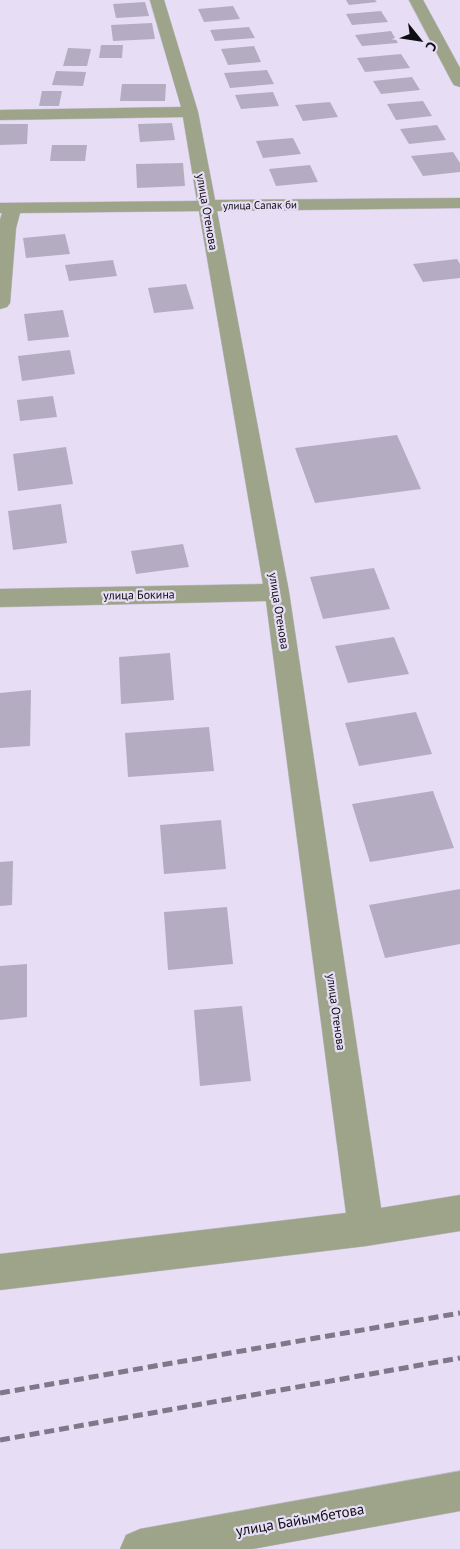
<svg xmlns="http://www.w3.org/2000/svg" width="460" height="1549" viewBox="0 0 460 1549" font-family="'PT Sans',sans-serif">
<style>
.building{fill:#b4acc1}
.lines{fill:none;stroke-linecap:round;stroke-linejoin:round}
.minor-casing{stroke:#c4bdd1;stroke-width:1}
.minor{fill:#9da48a;fill-rule:evenodd}
.rail{stroke:#7e7988;stroke-width:5;stroke-dasharray:10 5;stroke-linecap:butt}
.labels{text-anchor:middle;stroke-width:4.5;stroke-linejoin:round;paint-order:stroke}
.far-street-label{font-size:11px;fill:#0f0d14;stroke:#e7def5}
.street-label{font-size:12px;fill:#0f0d14;stroke:#e7def5}
.near-street-label{font-size:15px;fill:#0f0d14;stroke:#e7def5}
</style>
<rect width="100%" height="100%" fill="#e7def5"/>
<path class="building" d="M346,0H375L377,2L349,5Z
M145,2L149,16L116,18L113,4Z
M233,6L240,19L204,22L198,9Z
M381,11L388,22L352,25L346,14Z
M152,23L155,39L113,41L111,25Z
M249,27L255,38L215,41L210,30Z
M391,31L398,43L362,46L355,35Z
M101,45H123L122,58H99Z
M254,46L261,62L228,65L221,49Z
M68,48L91,49L87,66H63Z
M401,54L410,68L365,72L357,58Z
M267,70L274,84L230,88L224,73Z
M56,71L86,72L83,86L52,85Z
M412,77L420,90L381,94L373,81Z
M122,84H166L165,101H120Z
M42,91H62L59,106H39Z
M273,92L279,106L241,109L235,95Z
M423,101L432,116L396,120L387,104Z
M330,102L338,117L303,121L295,105Z
M172,123L175,140L140,142L138,124Z
M0,124H28L27,144L0,145Z
M437,125L446,140L409,144L400,129Z
M293,138L301,154L263,158L256,141Z
M52,145H87L85,161H50Z
M453,152L460,163V172L423,176L411,156Z
M183,163L185,186L137,188L136,164Z
M310,165L318,182L276,186L269,169Z
M65,234L70,254L26,258L23,238Z
M457,259L460,264V278L423,282L413,264Z
M113,260L117,276L69,281L65,265Z
M186,284L194,309L154,313L148,288Z
M63,310L69,337L28,341L24,314Z
M70,350L75,374L22,381L18,356Z
M53,396L57,417L20,421L17,400Z
M397,435L421,489L315,503L295,448Z
M66,447L73,484L18,491L13,454Z
M61,504L67,543L13,550L8,511Z
M183,544L189,567L136,574L131,551Z
M374,568L390,609L323,619L310,577Z
M394,637L409,674L348,683L335,646Z
M170,653L174,700L121,704L119,657Z
M31,690L30,746L0,748V693Z
M416,712L432,754L359,766L345,723Z
M209,727L214,771L128,777L125,733Z
M433,791L454,848L370,862L352,804Z
M221,820L226,869L164,874L160,825Z
M13,861L12,905L0,906V862Z
M460,889V944L385,958L369,905Z
M227,907L233,964L168,970L164,912Z
M27,964V1017L0,1020V966Z
M242,1006L251,1081L200,1086L194,1010Z"/>
<g class="lines">
<defs>
<path id="minor" d="M150,0H164L198,112L215,200L460,198V208L217,211L289,592L381,1208L460,1195V1231L366,1246L0,1290V1254L346,1213L266,601L0,607V589L263,584L199,211L20,213L16,228L10,303L7,307L0,309V220L2,213H0V203L197,201L183,117L0,120V110L181,107Z
M409,0H423L460,68V87L454,85L452,82Z
M460,1471V1511L252,1549H120L126,1535L140,1529Z"/>
</defs>
<use href="#minor" class="minor-casing"/>
<use href="#minor" class="minor"/>
<path class="rail" d="M0,1393L460,1313
M0,1440L460,1358"/>
</g>
<g class="labels">
<g class="far-street-label">
<text transform="translate(260 205) rotate(-1)" y="4">улица Сапак би</text>
</g>
<g class="street-label">
<text transform="translate(207 212) rotate(80)" y="4">улица Отенова</text>
<text transform="translate(139 595) rotate(-1)" y="4">улица Бокина</text>
<text transform="translate(279 611) rotate(81)" y="4">улица Отенова</text>
<text transform="translate(336 1012) rotate(82)" y="4">улица Отенова</text>
</g>
<g class="near-street-label">
<text transform="translate(300 1520) rotate(-10)" y="5">улица Байымбетова</text>
</g>
</g>
<g transform="translate(420 40) rotate(120)" stroke="#e7def5" stroke-width="4" paint-order="stroke">
<path d="M0-4L9 19L0 12L-9 19Z" fill="#0f0d14"/>
<text y="-8" font-size="14" font-weight="bold" text-anchor="middle" fill="#0f0d14">С</text>
</g>
</svg>
